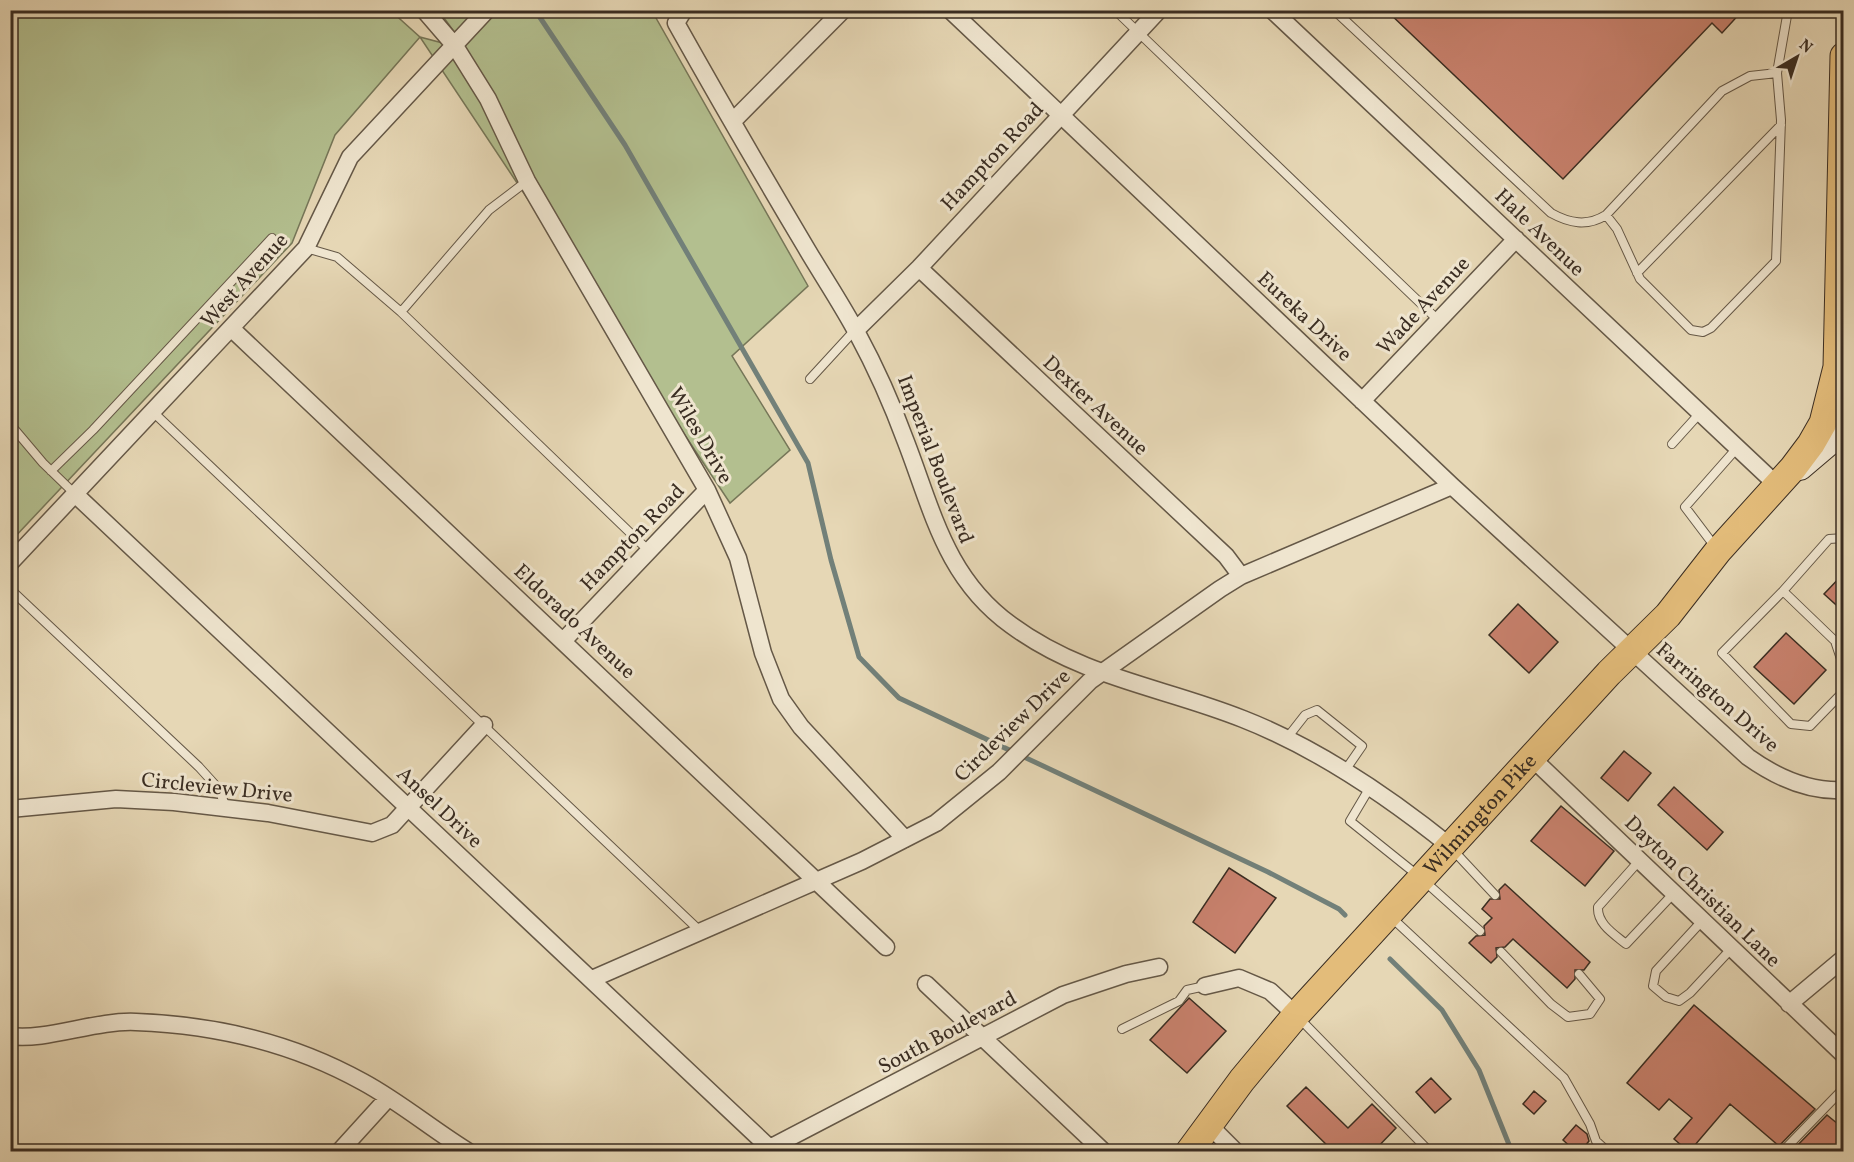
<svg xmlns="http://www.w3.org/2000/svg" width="1854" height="1162" viewBox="0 0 1854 1162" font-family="Vollkorn,serif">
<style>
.green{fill:#b3bf8f;stroke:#767658;stroke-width:1.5}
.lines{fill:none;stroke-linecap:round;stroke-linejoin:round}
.stream{stroke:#728079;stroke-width:5}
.building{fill:#c8816d;stroke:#3a2d22;stroke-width:1.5}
.service-casing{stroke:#655847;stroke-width:10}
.minor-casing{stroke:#655847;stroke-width:19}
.secondary-casing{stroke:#3a2d22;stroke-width:26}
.primary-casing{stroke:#3a2d22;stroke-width:29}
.path{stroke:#3a2d22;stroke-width:3;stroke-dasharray:1.5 3;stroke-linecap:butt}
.service{stroke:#efe5cf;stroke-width:8}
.minor{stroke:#efe5cf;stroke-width:16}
.secondary{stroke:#efe5cf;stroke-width:24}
.primary{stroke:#e3bc7a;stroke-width:27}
.labels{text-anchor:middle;stroke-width:6;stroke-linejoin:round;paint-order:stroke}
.street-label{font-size:21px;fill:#3a2d22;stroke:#efe5cf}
</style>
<rect width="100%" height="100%" fill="#e6d7b5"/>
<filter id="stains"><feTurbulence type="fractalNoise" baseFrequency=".00333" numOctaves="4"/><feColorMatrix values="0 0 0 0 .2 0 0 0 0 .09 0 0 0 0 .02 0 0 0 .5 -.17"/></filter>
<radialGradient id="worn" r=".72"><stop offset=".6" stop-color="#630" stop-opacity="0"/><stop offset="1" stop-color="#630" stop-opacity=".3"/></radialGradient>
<path class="green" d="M11,11H391L420,37L454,46L455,33L439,11H652L808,286L732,356L790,450L730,503L420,37L335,135L292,243L11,541Z"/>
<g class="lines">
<path class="stream" d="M535,10L625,145L808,463L831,560L859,657L899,698L1268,872L1339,909L1345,915
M1390,959L1442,1010L1479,1070L1512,1152"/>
</g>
<path class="building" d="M1386,10H1743L1722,33L1712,23L1563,179Z
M1844,573V612L1824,594Z
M1518,604L1558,642L1529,673L1489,635Z
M1786,633L1826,670L1794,704L1754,667Z
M1624,751L1651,773L1628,801L1601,778Z
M1674,787L1723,832L1707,850L1658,805Z
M1561,806L1614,851L1585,886L1531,841Z
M1229,868L1276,898L1235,953L1193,922Z
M1505,884L1590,962L1584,970H1575V979L1567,988L1513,939L1505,947L1496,948L1497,957L1491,963L1469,943L1476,936L1485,935L1484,926L1492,918L1482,909L1490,899H1500L1499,890Z
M1189,998L1226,1031L1187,1073L1150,1040Z
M1694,1005L1815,1109L1779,1146L1730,1104L1689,1152L1674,1139L1692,1118L1669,1099L1659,1110L1627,1083Z
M1431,1078L1451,1099L1435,1113L1416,1092Z
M1306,1087L1348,1128L1372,1104L1396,1128L1373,1152H1334L1287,1106Z
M1534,1091L1546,1101L1534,1114L1523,1104Z
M1827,1115L1844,1129V1137L1831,1152H1791Z
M1576,1125L1587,1134L1589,1141L1580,1152H1576L1563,1140Z"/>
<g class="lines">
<defs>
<path id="service" d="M1115,10L1439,321
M1334,10L1551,213C1569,223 1587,227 1606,215L1722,91L1750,76L1777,73L1788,10
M1606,215L1617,229L1640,279L1691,330L1703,332L1711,328L1776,261L1781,120L1777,73
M306,248L337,257L401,312L649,551
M1637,273L1781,125
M401,312L489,210L527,181
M810,379L855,330
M153,412L700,931
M10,424L43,463L76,495
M1672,444L1700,413
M51,471L93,430L272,238
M1716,548L1685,507L1737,448
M10,589L199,767L218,788L226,807
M1783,591L1829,539L1844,538
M1844,668L1835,641L1783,591L1722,653L1791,724L1810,726L1844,691
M1287,738L1305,715L1317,710L1362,746L1344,772
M1369,789L1350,821L1421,878L1480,931
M1452,849L1495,895
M1639,861L1598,907C1597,924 1614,934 1626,944L1673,894
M1391,917L1564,1078L1590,1124L1596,1141L1608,1152
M1702,921L1656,971L1653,986L1666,997L1679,1001L1690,993L1731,949
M1501,952L1551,1004L1568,1017L1590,1014L1600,999L1579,974
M1298,1017L1430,1152
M1122,1029L1179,1001L1187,990L1205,986
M1782,1152L1844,1088"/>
<path id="minor" d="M424,10L455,46L488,99L527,181L707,490L738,558L763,653L781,699L801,727L905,839
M684,10L676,23C718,98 761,172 805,246C822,275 841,303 857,333C876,368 892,404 906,442C933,512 946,578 1011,625C1083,678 1163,687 1243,719C1317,748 1389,797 1451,847
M950,10L1452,486L1748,757C1776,777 1808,792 1844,790
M1272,10L1778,486
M733,121L843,10
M919,268L1226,556L1241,576
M232,329L886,947
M856,330L919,268L1159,10
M1362,401L1516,239
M76,495L774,1152
M10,563L306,248L350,157L487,10
M564,640L707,490
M1532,758L1844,1055
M10,809L116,799L174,802L268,813L372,833L392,825L484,725
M592,979L862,861L936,823L999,772L1090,681L1220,589L1241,576L1452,486
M926,984L1104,1152
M1205,986L1239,978L1270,991L1296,1015
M1789,1004L1844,958
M10,1036C47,1041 95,1020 136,1022C216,1025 293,1043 363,1082C400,1102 433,1130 469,1152
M1208,1124L1236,1152
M339,1152L388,1098
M762,1152L1063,995L1126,974L1159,967"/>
<path id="secondary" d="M1800,468L1833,440L1844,428"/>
<g id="primary">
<path id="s1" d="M1189,1152L1242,1080L1296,1015L1609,673L1668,615L1718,551L1793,468L1811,444L1823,423L1837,367L1844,56"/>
</g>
</defs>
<use href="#service" class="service-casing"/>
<use href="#minor" class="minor-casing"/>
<use href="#secondary" class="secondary-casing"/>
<use href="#primary" class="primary-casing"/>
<path class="path" d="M451,10L460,13"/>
<use href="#service" class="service"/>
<use href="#minor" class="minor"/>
<use href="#secondary" class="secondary"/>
<use href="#primary" class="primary"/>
</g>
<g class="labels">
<g class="street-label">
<text transform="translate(992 156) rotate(-47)" y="7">Hampton Road</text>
<text transform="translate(1540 232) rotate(44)" y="7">Hale Avenue</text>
<text transform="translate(244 280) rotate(-48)" y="7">West Avenue</text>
<text transform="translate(1423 305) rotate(-47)" y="7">Wade Avenue</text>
<text transform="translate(1305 316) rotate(43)" y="7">Eureka Drive</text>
<text transform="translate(1096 405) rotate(43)" y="7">Dexter Avenue</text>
<text transform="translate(701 435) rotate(60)" y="7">Wiles Drive</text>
<text transform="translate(936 459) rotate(69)" y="7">Imperial Boulevard</text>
<text transform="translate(632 537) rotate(-46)" y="7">Hampton Road</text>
<text transform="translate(575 621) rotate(43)" y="7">Eldorado Avenue</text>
<text transform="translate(1718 697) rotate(41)" y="7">Farrington Drive</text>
<text transform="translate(1012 725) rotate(-44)" y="7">Circleview Drive</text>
<text transform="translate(217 787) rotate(6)" y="7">Circleview Drive</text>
<text transform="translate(440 807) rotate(43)" y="7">Ansel Drive</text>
<text dy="7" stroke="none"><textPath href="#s1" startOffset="446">Wilmington Pike</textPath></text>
<text transform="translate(1703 891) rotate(44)" y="7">Dayton Christian Lane</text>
<text transform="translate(947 1032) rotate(-28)" y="7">South Boulevard</text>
</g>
</g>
<rect width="1854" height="1162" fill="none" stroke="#e6d7b5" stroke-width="36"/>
<rect x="12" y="12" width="1830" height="1138" fill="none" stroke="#3a2d22" stroke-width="3"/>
<rect x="18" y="18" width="1818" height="1126" fill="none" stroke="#3a2d22" stroke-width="1.5"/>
<g transform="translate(1797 57) rotate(39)" stroke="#efe5cf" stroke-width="4.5" paint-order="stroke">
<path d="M0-4.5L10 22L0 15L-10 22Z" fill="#3a2d22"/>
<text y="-9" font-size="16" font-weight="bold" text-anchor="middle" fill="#3a2d22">N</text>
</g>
<rect width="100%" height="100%" filter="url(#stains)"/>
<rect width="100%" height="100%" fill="url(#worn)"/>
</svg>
